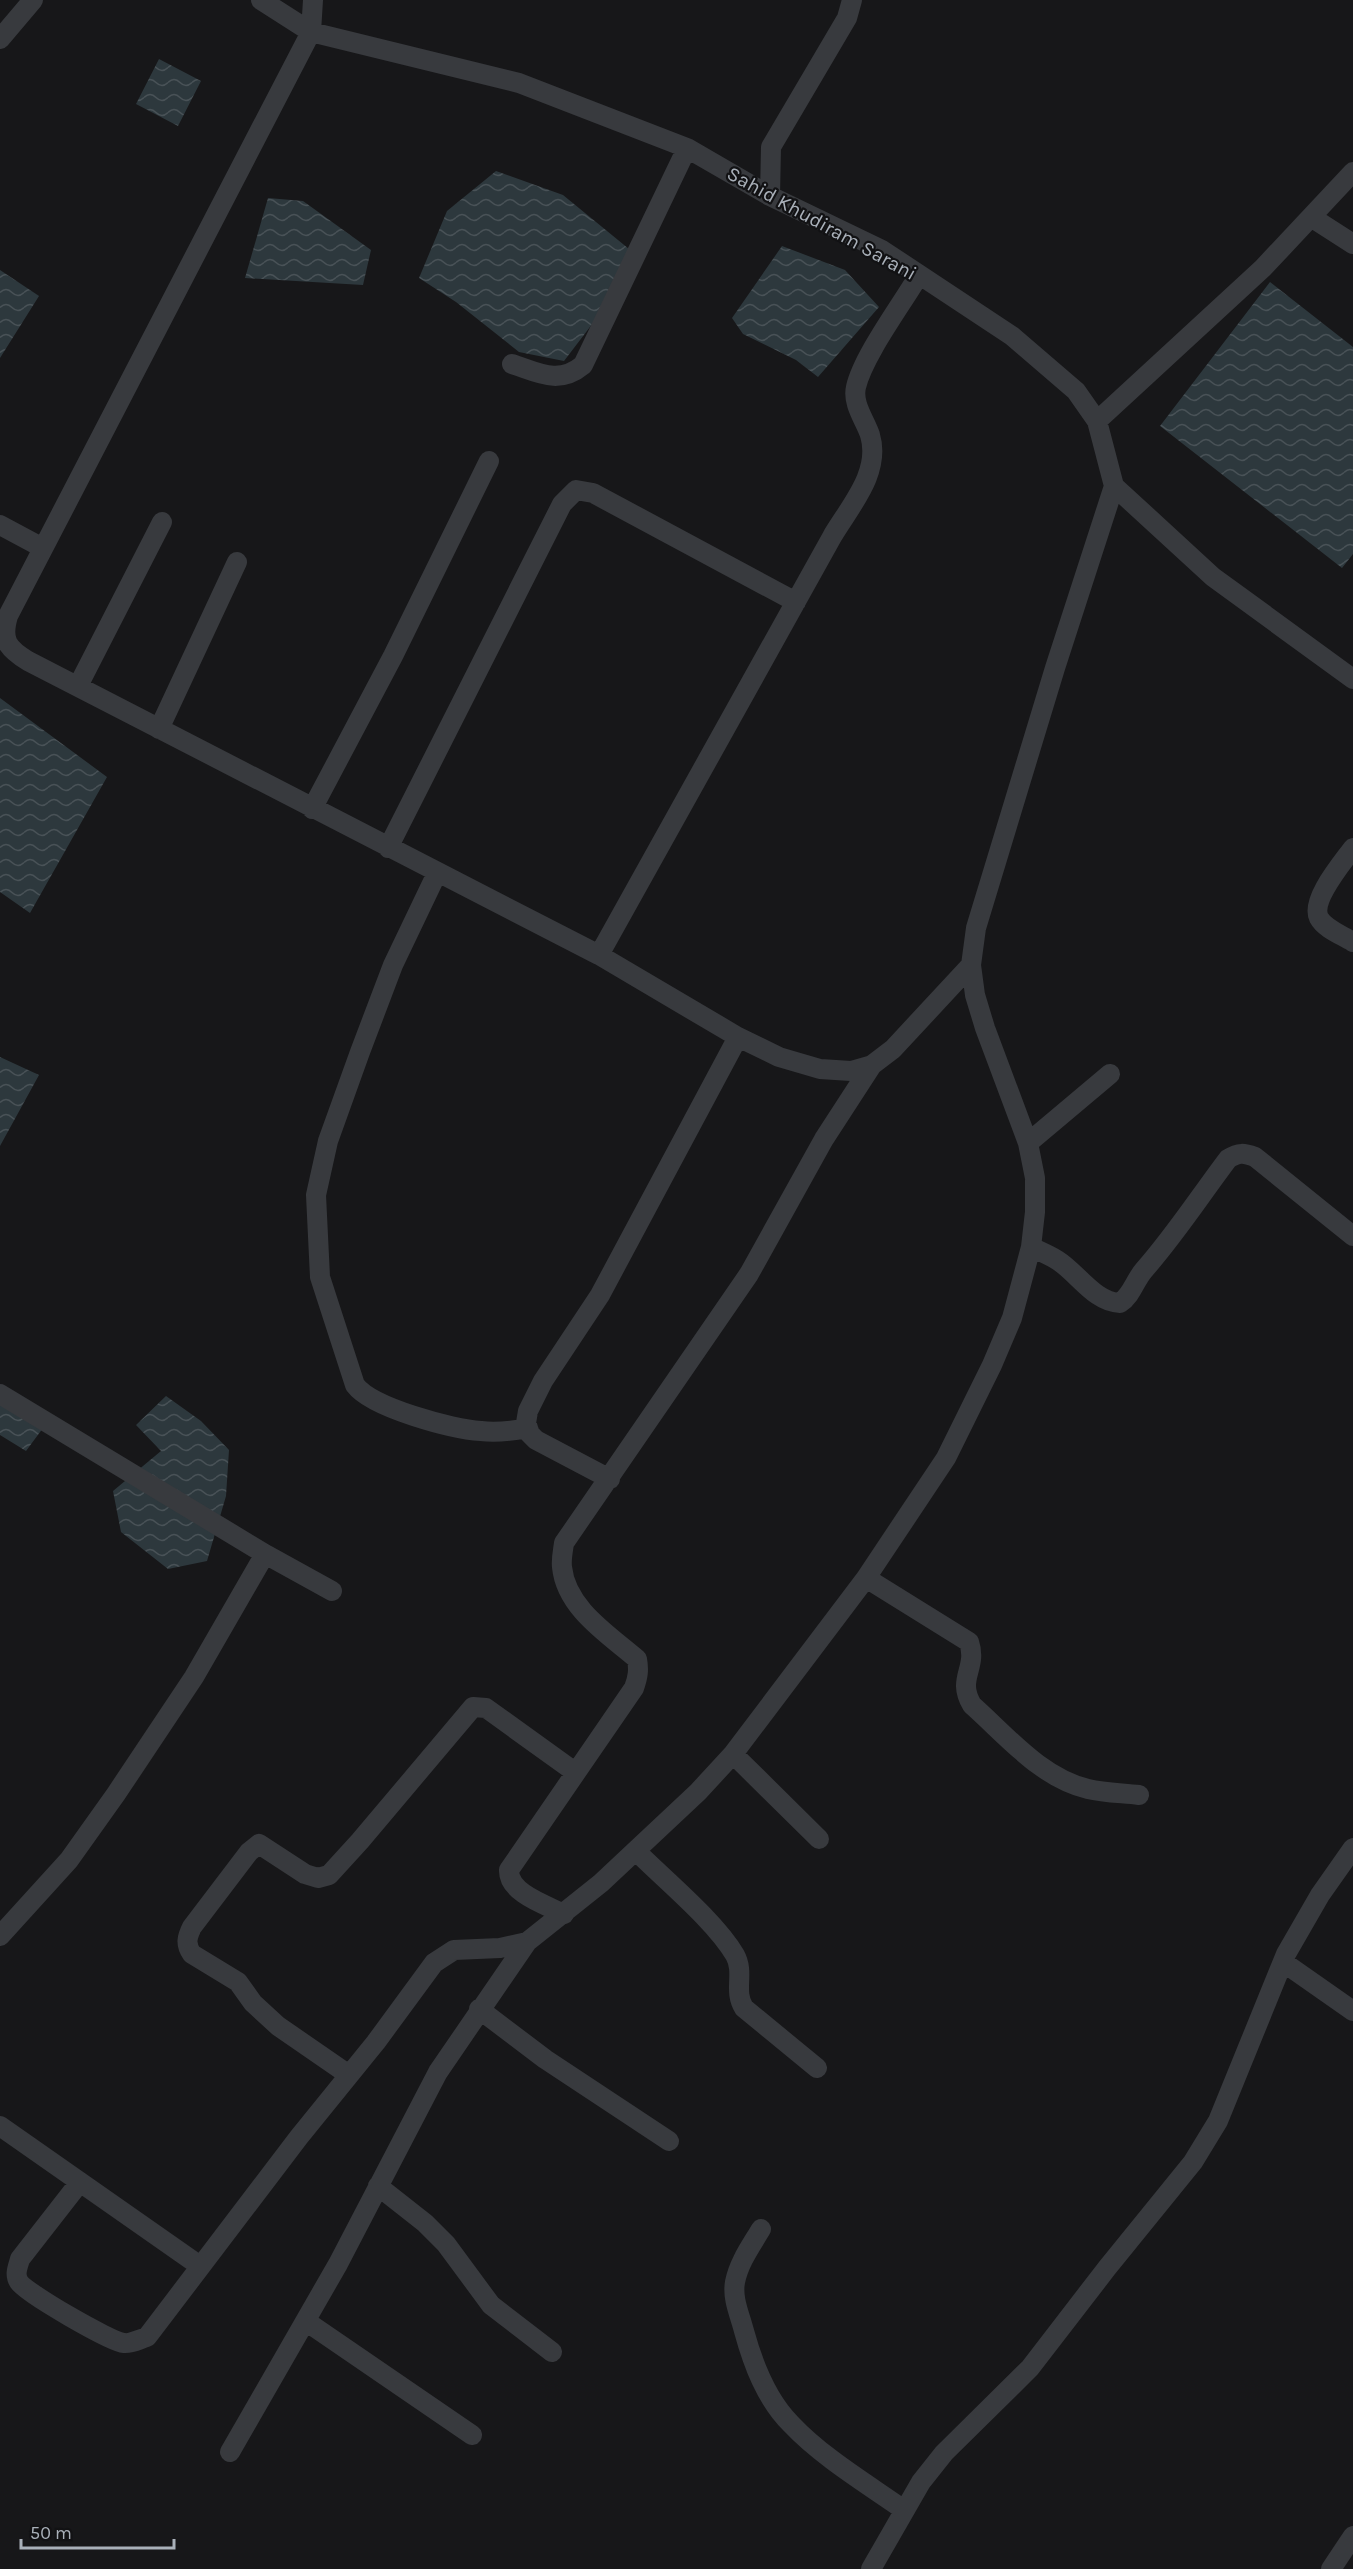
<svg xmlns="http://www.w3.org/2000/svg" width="1353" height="2569" viewBox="0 0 1353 2569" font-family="Karla,sans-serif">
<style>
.water{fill:url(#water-waves)}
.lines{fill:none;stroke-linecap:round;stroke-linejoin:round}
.minor{stroke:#383a3e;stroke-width:20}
.labels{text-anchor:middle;stroke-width:4.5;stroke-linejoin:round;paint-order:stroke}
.street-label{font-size:20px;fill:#a9b0b9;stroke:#121214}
</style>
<defs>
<pattern id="water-waves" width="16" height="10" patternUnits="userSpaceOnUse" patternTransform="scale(1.5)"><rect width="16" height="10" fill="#2d383d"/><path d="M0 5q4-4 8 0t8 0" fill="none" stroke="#495257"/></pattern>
</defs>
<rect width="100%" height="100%" fill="#171719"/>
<path class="water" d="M159,59L201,81L178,126L136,104Z
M496,171L563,195L629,249L606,306L564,361L519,352L456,302L419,278L447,211Z
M268,198L303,201L371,250L363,285L245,278Z
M782,246L845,270L879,307L818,377L796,360L743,334L732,318Z
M0,270L39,296L0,358Z
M1270,282L1353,347V554L1342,568L1160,426Z
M0,698L107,777L30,913L0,892Z
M0,1057L39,1075L0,1146Z
M0,1389L43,1428L26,1451L0,1435Z
M166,1396L201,1421L229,1450L226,1496L207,1561L168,1569L121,1532L113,1491L161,1451L136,1425Z"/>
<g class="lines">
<path class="minor" d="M261,0L311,32L519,83L687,148L770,196L882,250L1012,336L1076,391L1097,421L1114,486L1213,577L1353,679
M313,0L311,32L8,616C1,640 7,648 28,661L599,955L738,1037L779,1057L820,1069L851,1071L872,1065L893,1049L971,965
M0,39L33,0
M770,196L771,147L847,18L852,0
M1311,217L1353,244
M512,364C539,373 559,385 583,365L687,148
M1097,421L1263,268L1353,172
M0,525L43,548
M78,686L162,522
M159,729L237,562
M312,809L393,656L489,461
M388,848L562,504L576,490L593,493L796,602
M1353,848C1343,862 1310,900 1319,918C1325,929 1342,935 1353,942
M437,873L393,965L360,1052L328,1141L316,1195L320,1277L355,1385C372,1408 452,1429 481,1431C497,1433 512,1431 528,1428
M599,955L833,535C851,505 881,472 870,435C865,420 852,404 856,387C863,356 902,304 919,275
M1028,1143L1110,1074
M1031,1247C1039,1251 1049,1255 1057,1260C1078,1273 1094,1302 1120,1303C1132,1295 1135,1280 1144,1270C1175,1235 1200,1196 1228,1159C1239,1152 1244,1153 1255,1157L1353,1236
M0,1394L265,1554L332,1591
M610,1479L536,1440L530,1434L526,1423L528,1411L543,1381L600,1295L738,1037
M866,1578L969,1642C978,1669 956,1678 972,1705C1007,1736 1041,1778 1088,1789C1105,1793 1123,1793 1139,1795
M733,1754L819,1839
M636,1851C665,1880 715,1921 735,1955C745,1973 733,1991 744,2008L817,2068
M564,1914C546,1905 508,1893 509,1870L634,1688C638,1677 639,1670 637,1659C608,1634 566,1608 562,1567C561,1559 563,1551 564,1543L749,1274L824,1139L872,1065
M0,1936L69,1860L116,1794L194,1677L265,1554
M1283,1962L1353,2011
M479,2009L545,2059L669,2141
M349,2075L278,2026L253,2003L238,1982L192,1954C185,1944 187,1937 192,1927L249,1852L259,1844L305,1874L318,1878L329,1875L360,1841L473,1707L486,1708L575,1772
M0,2126L200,2266
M80,2182L20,2259C18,2267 14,2274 19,2282C26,2293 111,2342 124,2343C131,2344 140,2339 147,2337L299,2137L376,2042L434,1963L454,1950L500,1948L527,1942L601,1883L698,1792L733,1754L866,1578L946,1458L992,1365L1012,1318L1031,1247L1035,1212V1178L1028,1143L985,1028L975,995L971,965L976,928L1055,668L1114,486
M378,2186L425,2223L446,2244L491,2305L552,2352
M761,2229C751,2246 739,2262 735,2282C732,2299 740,2315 744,2331C753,2364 766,2399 791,2424C822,2457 867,2484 904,2510
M307,2322L472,2435
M230,2452L338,2264L438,2072L527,1942
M871,2569L921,2482L944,2453L1030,2368L1107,2268L1193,2162L1218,2121L1286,1954L1320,1895L1353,1848
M1331,2569L1353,2536"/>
</g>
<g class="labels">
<g class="street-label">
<text transform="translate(822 223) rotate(29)" y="7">Sahid Khudiram Sarani</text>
</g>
</g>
<path d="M21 2539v9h153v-9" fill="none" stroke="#a9b0b9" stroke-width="3"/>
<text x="30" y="2539" font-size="18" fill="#a9b0b9" stroke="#121214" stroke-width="4.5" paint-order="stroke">50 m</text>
</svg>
